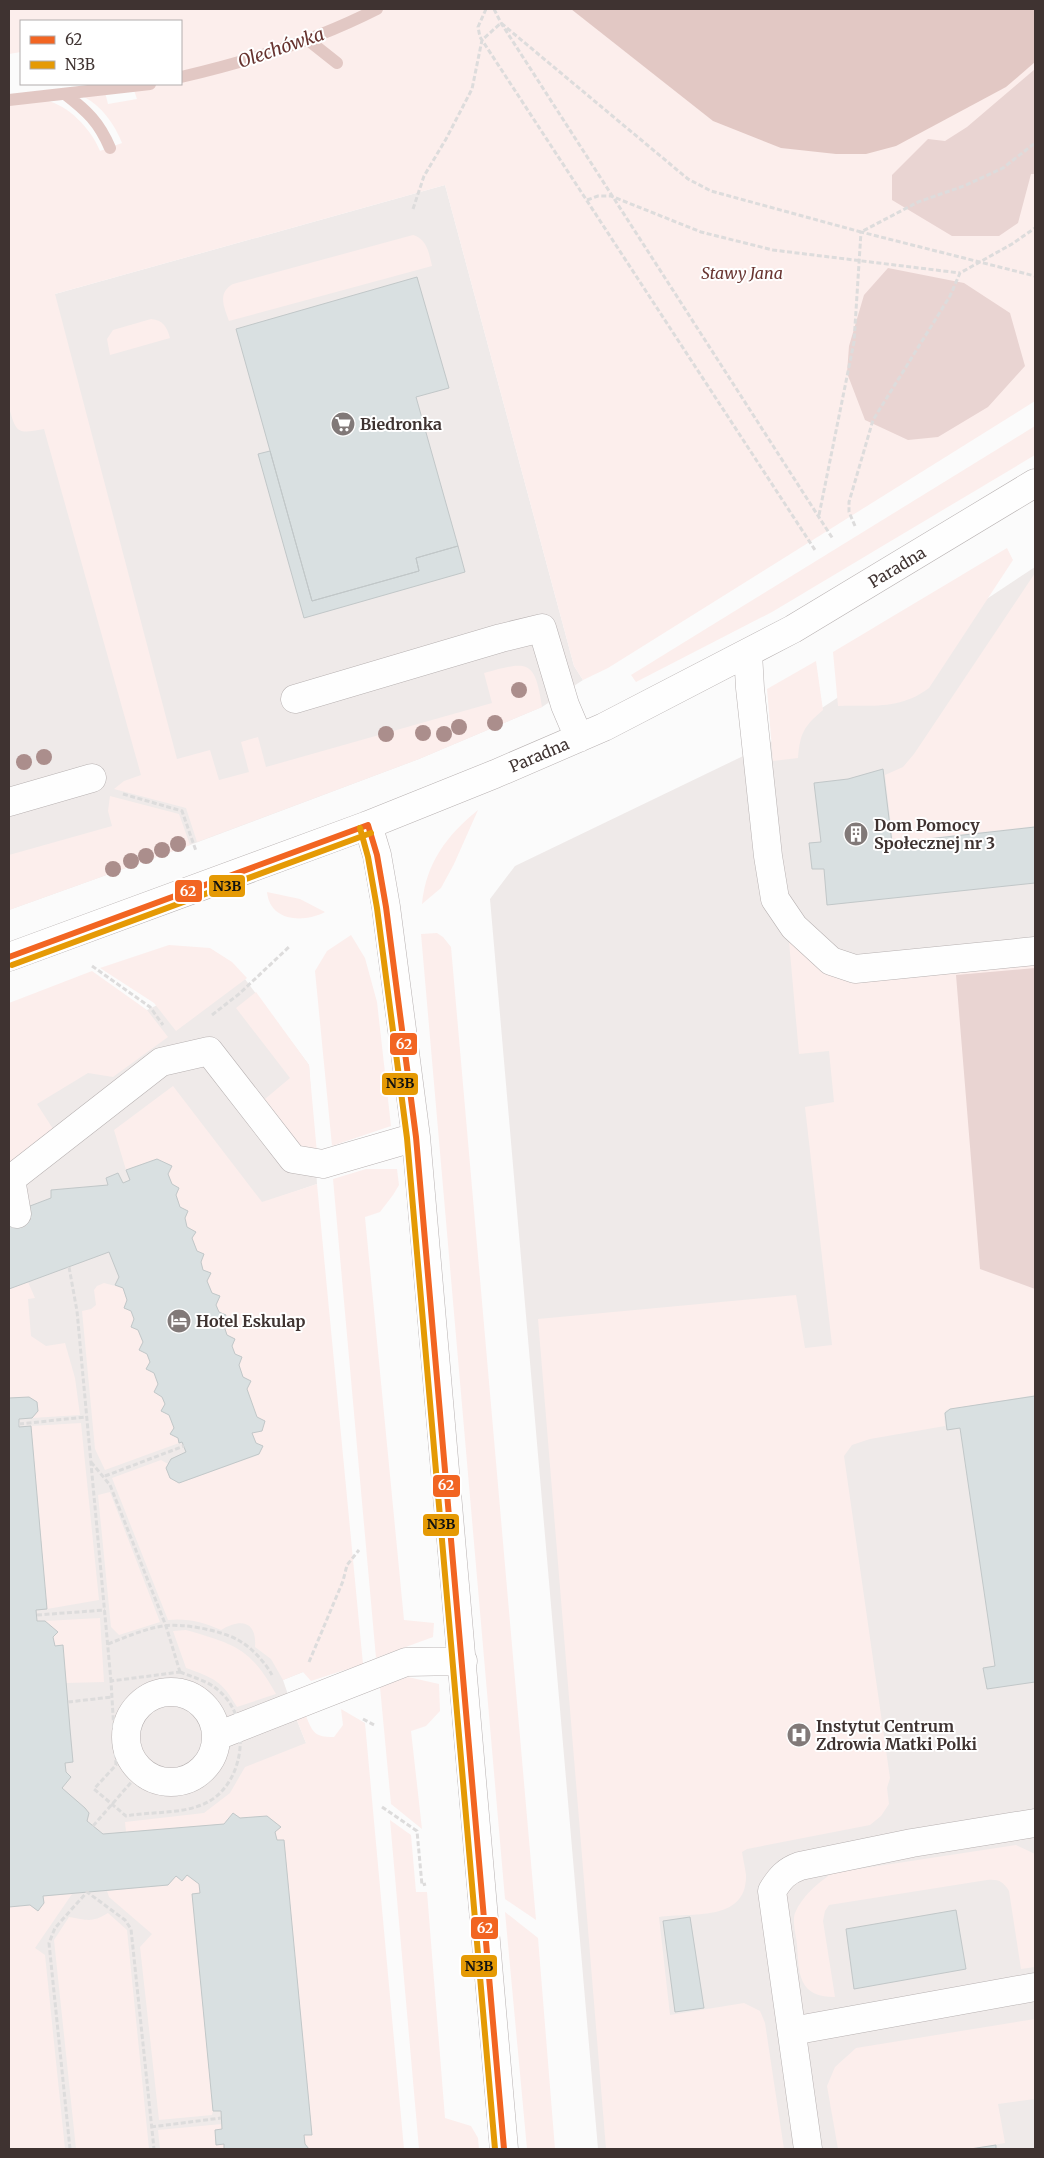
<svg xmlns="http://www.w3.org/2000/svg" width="1044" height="2158" viewBox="0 0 1044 2158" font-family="Merriweather,serif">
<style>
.built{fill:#efeae9}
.green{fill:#fceeec}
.forest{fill:#e9d4d2}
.water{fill:#e2c8c4}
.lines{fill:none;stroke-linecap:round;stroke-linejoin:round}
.stream{stroke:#e2c8c4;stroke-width:12}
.building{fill:#d9e0e1;stroke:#c1c7c8}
.minor-casing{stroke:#b7b1b1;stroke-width:29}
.path{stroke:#dddcdc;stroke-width:3;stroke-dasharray:5 2.5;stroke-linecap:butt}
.minor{stroke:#fefefe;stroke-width:28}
.bus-1-casing{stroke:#fff;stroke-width:10}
.bus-2-casing{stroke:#fff;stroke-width:10}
.bus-1{stroke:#f26522;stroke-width:6}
.bus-2{stroke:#e59a05;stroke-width:6}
.tree{fill:#ab8e8c}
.labels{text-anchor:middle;stroke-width:4;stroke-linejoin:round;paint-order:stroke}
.park-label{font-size:16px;font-style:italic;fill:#693531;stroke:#fff}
.poi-label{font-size:16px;font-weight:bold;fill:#3f3331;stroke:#fff;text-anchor:start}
.street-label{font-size:16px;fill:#3f3331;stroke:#fff}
.water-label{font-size:18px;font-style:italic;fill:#66322e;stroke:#fff}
.line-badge{stroke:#fff;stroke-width:2}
.badge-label{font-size:14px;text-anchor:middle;font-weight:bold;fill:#fff}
.pale-badge-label{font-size:14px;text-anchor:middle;font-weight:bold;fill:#111}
</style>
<rect width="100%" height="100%" fill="#fbfbfb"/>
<path class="built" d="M445,185L574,666L583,680L542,707L419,759L190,845L9,910V304L55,294Z
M1035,567V2149H598L490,899L515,866L766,745Z
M236,967L309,1065L317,1184L262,1203L303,1672L283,1680L296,1718L306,1743L344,2149H9V1056L147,1010Z"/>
<path class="green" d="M9,9H1035V401L608,668L583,680L574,666L445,185L55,294L177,759L210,750L219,780L249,772L241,742L258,737L266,767L492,703L484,673C526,662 535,657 542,707L419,759L197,842L186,808L114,789L124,781L141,775L44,429C18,434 16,434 9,407V103C20,102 33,99 44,100C68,104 92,130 100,151L122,143C115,125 102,106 84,97L83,95L105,92L108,104L137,99L132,84H181V21H21V52L9,54Z
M413,235C427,239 429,253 432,266L229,321C224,307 217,293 233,284Z
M151,319C163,320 167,327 170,338L110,355L107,339L113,330Z
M1035,426V455L772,612L636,682L631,675Z
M1007,548L1013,560L929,688C900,710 872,705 838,706L833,652Z
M1035,573V826L893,842L885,775L903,767L914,754Z
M816,661L823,710C804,726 800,733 798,758L773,761L767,689Z
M110,796L179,814L190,845L9,910V855L112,826L108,811Z
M478,810L454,864L441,888L422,904C426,863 447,835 478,810Z
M267,892L300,899L325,912C304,923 270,922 267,892Z
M788,930L837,975L858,983L1035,965V1395L946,1410L944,1413L945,1426L870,1439L852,1445L844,1456L890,1778L887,1788L889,1804L881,1816L870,1825L747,1849L742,1852C743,1859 745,1867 746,1875C747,1923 691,1912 659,1917L670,2015L744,2003L760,2011L765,2023L784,2149H606L538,1319L796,1295L805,1348L832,1345L805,1107L834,1102L829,1051L799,1054Z
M437,933L443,937L451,947L536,1920L505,1899L421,934Z
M351,935L365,958L377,1002L391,1126L332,1146L315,971L327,951Z
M169,945L210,948L232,962L247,978L176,1031L154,1003L100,968Z
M92,971L147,1010L168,1037L113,1077L88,1073L37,1104L55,1132L9,1163V1003Z
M256,992L309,1065L317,1153L304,1150L265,1099L290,1078L236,1008Z
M173,1086L262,1202L317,1184L363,1664L311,1681L303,1672L283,1680L271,1659L255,1647C257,1621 241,1618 221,1630C203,1622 187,1618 168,1620L112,1478L161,1460L168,1464L166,1468L170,1478L180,1483L259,1455L263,1446L256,1443L252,1433L262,1430L265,1421L257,1417L247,1389L251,1381L243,1377L232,1346L235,1339L227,1335L223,1323L226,1315L219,1312L216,1305L220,1296L212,1293L207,1281L211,1273L203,1270L201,1262L204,1255L197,1251L192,1238L196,1232L187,1227L176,1195L179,1188L172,1184L168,1174L171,1166L157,1159L126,1170L114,1130Z
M366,1169H397L399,1185L393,1195L380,1212L365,1217L404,1620L434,1623L433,1637L376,1658L333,1179Z
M28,1282L35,1298L28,1299L31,1336L46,1346L65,1343L75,1378L80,1415L32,1418L38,1411L37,1402L29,1397L9,1398V1289Z
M104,1283L123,1288L127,1300L124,1308L131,1311L134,1319L131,1327L138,1330L150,1362L146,1369L154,1373L158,1384L155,1392L162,1397L165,1404L161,1411L169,1415L174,1428L170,1434L178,1438L179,1443L105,1470L95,1449L82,1311L91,1309L96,1305L94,1290L97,1286Z
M81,1423L99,1600L47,1609L31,1426Z
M110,1492L160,1622L119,1635L111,1627L98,1495Z
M100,1618L104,1682L66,1683L62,1645L55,1646L53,1637L58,1632L45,1621Z
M186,1630C234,1644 251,1648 276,1694L237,1707C222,1681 214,1678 186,1668L173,1631Z
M408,1677L439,1684L440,1711L426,1726L411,1731L422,1829L391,1804L380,1687Z
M341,1709L365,1723L404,2149H309L305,2144L304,2135H312L284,1840H277L275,1832L280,1827L267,1816L240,1818L233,1813L224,1824L126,1832L125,1822L204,1813L230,1793L245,1767L306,1743L296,1718L305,1714C313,1732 313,1737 334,1737L343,1725Z
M390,1820L411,1835L416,1892H427L445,2118L471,2126L478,2138L479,2149H419Z
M1016,1845L1035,1854V1967L1021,1969L1009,1891C1003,1881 998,1879 987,1880L829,1905L825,1911L823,1921L835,1997C798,1997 799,1974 797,1944C796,1935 792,1921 795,1913C802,1896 817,1884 832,1873Z
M187,1875L199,1884L200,1893L192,1894L213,2111L212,2115L159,2120L140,1947L152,1934L109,1897L107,1891L168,1885L176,1876L182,1881Z
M72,1894L35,1948L45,1955L65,2149H9V1907L30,1905L38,1911L44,1903L43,1896Z
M505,1912L538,1938L555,2149H527Z
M108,1913L127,1930L149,2149H76L54,1940L69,1917C87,1920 92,1923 108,1913Z
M1035,2019V2099L998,2104L1005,2143L970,2149H838L827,2086L835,2067L856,2048Z
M222,2124L224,2149H160L158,2130Z"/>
<path class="forest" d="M1035,69V174H1031L1018,223L999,236H952L892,200V175L928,139L945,141L967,127Z
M888,268L964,283L1010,313L1025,366L988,407L938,437L908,440L865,420L847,373L849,346L864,295Z
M1035,968V1289L980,1269L956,975Z"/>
<path class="water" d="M571,9H1035V62L1006,87L896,146L866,154H836L781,148L713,121Z"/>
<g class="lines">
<path class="stream" d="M308,40L337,63
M181,77C251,61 314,41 377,9
M65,94C87,111 99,122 110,148
M9,100L150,84"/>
</g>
<path class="building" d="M417,277L449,388L416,397L458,546L416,558L419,571L312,601L236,329Z
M270,451L312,601L419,571L416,558L458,546L465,572L304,618L258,454Z
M883,769L892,843L1035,827V883L827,905L824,869H812L809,843L821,842L814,783L848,779Z
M157,1159L172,1166L168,1174L172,1184L179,1188L176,1195L180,1207L188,1211L185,1218L187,1227L196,1232L192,1238L197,1251L204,1254L201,1262L203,1270L211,1273L207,1281L212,1293L220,1296L216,1305L219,1312L226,1315L223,1323L227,1335L235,1339L232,1346L235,1354L242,1357L239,1365L243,1377L251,1381L247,1389L257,1417L265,1421L262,1431L252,1433L256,1443L263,1446L259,1454L179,1483L170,1478L166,1468L171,1459L186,1452L182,1442L179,1443L178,1438L170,1434L174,1428L169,1415L161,1411L165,1404L162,1397L154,1392L158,1384L154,1373L146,1369L150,1362L147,1354L139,1350L143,1342L138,1330L131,1327L134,1319L131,1311L124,1308L127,1300L123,1288L115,1285L119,1277L109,1252L9,1289V1214L51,1198V1190L108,1185L106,1178L118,1173L123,1183L130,1180L126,1170Z
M1035,1396V1682L987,1689L983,1668L995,1666L960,1428L947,1430L945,1413L950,1409Z
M29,1397L37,1402L38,1411L32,1418L19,1419V1427L31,1426L47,1609L36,1610L37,1621H45L58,1632L53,1637L55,1646L63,1645L70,1729L73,1762L65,1763L66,1772L71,1777L62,1788L85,1808L89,1813L87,1821L103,1834L224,1824L233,1813L240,1818L267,1816L281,1827L275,1832L277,1840H284L312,2135H304L305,2144L309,2149H224V2144L216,2145L215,2130L222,2129L221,2111H213L192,1894L200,1893L199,1884L187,1875L182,1881L176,1876L168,1885L43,1896L44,1903L38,1911L30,1905L9,1907V1398Z
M956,1910L966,1969L854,1989L846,1929Z
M690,1917L704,2008L675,2012L663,1921Z
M996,2145V2149H970Z"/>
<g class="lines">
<defs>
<path id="minor" d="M748,653L750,688L768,856L775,899L794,927L831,961L855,969L1035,951
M295,699L501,638L542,628L565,705L579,738
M9,802L92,778
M368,825L377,855L386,907L416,1137L504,2149
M9,957L368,825L495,774L604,727L793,629L1035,483
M17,1214L11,1179L161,1062L209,1051L293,1159L323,1164L416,1137
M126 1737a45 45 0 1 1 90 0a45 45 0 1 1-90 0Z
M217,1736L406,1662L463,1661
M792,2031L1035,1987
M808,2149L772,1891C780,1878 786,1871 800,1866L912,1843L1035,1823"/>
</defs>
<use href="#minor" class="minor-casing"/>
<path class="path" d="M486,9L478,27L480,37L815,550
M494,9L501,23L833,539
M587,200L598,196H611L701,232L773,250L960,273
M413,209L424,176L446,139L472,89L482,40L501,23L688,179L711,191L861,232L918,202L964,186L1003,168L1035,143
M819,515L854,342L861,232L1035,276
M855,526L849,512V502L873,420L950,296L960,273L1012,244L1035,228
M123,794L182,811L196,851
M92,966L150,1007L163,1025
M212,1015L239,994L290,946
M69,1267L77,1311L111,1681
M19,1424L86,1417
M91,1462L110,1485L166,1626L180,1672
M105,1476L184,1446
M37,1615L105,1610
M108,1644C126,1637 144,1629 163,1626C182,1623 220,1630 238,1640C251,1647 265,1662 272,1675
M309,1662L343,1581L347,1565L359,1550
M180,1672C192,1677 208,1681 218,1690C252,1717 246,1781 208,1802C183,1815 152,1811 126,1816L94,1789L116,1765L111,1681Z
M68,1702L112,1697
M363,1719L376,1726
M382,1807L417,1831L422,1885L426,1884
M93,1826L141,1771
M151,2127L221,2118
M70,2149L49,1943L55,1928L87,1892L125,1920L131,1929L154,2149"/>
<use href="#minor" class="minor"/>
<defs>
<path id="bus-1" d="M368,825L377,855L386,907L416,1137L504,2149
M9,957L368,825"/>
<path id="bus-2" d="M360,828L368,857L377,908L407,1138L495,2149
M12,965L371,833"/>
</defs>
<use href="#bus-1" class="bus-1-casing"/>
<use href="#bus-2" class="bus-2-casing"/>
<use href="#bus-1" class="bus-1"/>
<use href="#bus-2" class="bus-2"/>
</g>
<g class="tree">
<circle cx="519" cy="690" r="8"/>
<circle cx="495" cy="723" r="8"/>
<circle cx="459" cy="727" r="8"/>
<circle cx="423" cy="733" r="8"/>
<circle cx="386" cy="734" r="8"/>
<circle cx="444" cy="734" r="8"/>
<circle cx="44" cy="757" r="8"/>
<circle cx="24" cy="762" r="8"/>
<circle cx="178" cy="844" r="8"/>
<circle cx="162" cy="850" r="8"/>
<circle cx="146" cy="856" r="8"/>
<circle cx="131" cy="861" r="8"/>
<circle cx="113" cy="869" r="8"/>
</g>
<defs>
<symbol id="supermarket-disc" viewBox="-11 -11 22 22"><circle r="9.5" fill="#817978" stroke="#fff"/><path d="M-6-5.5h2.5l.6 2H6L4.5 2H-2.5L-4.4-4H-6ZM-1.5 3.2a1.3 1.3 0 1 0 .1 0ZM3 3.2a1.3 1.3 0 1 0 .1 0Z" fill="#fff"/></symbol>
<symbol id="building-disc" viewBox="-11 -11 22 22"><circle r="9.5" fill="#817978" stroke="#fff"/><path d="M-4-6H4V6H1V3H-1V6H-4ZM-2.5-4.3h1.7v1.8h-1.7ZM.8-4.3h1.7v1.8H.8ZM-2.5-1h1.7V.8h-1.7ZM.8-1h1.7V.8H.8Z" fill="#fff"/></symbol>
<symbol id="hotel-disc" viewBox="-11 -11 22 22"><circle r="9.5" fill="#817978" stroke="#fff"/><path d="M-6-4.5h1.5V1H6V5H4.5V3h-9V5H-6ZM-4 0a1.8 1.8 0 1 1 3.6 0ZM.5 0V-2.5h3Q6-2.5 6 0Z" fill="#fff"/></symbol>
<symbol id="hospital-disc" viewBox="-11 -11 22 22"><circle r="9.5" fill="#817978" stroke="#fff"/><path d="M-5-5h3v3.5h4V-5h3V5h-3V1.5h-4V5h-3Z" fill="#fff"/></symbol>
</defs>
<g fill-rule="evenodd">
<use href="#supermarket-disc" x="329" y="410" width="28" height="28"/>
<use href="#building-disc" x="842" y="820" width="28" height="28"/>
<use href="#hotel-disc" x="165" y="1307" width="28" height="28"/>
<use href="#hospital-disc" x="785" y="1721" width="28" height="28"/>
</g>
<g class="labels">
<g class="park-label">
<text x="742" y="279">Stawy Jana</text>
</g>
<g class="poi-label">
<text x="360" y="430">Biedronka</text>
<text x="874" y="831">Dom Pomocy<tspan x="874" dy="18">Społecznej nr 3</tspan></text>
<text x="196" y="1327">Hotel Eskulap</text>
<text x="816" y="1732">Instytut Centrum<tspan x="816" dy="18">Zdrowia Matki Polki</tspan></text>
</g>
<g class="street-label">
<text transform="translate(897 567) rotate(-31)" y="6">Paradna</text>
<text transform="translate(539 755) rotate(-23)" y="6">Paradna</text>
</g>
<g class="water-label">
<text transform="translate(281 48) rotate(-19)" y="6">Olechówka</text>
</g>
</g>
<g class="line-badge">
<rect x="208" y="874" width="38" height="24" rx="5" fill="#e59a05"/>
<rect x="174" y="879" width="29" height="24" rx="5" fill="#f26522"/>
<rect x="389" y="1032" width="29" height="24" rx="5" fill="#f26522"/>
<rect x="381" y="1072" width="38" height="24" rx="5" fill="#e59a05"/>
<rect x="432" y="1474" width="29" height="24" rx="5" fill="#f26522"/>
<rect x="422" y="1513" width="38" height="24" rx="5" fill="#e59a05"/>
<rect x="470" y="1916" width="29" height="24" rx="5" fill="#f26522"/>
<rect x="460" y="1954" width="38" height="24" rx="5" fill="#e59a05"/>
</g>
<g class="badge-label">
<text x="188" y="896">62</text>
<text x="404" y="1049">62</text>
<text x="446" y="1490">62</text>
<text x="485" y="1933">62</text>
</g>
<g class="pale-badge-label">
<text x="227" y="891">N3B</text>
<text x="400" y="1088">N3B</text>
<text x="441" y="1529">N3B</text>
<text x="479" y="1971">N3B</text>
</g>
<rect width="1044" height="2158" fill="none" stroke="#3f3331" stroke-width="20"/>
<rect x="20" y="20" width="162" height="65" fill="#ffffff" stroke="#b2adad"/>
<rect x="30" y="36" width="25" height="8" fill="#f26522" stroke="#b2adad"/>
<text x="65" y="45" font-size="15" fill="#3f3331">62</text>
<rect x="30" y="61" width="25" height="8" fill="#e59a05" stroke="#b2adad"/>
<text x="65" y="70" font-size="15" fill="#3f3331">N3B</text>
</svg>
